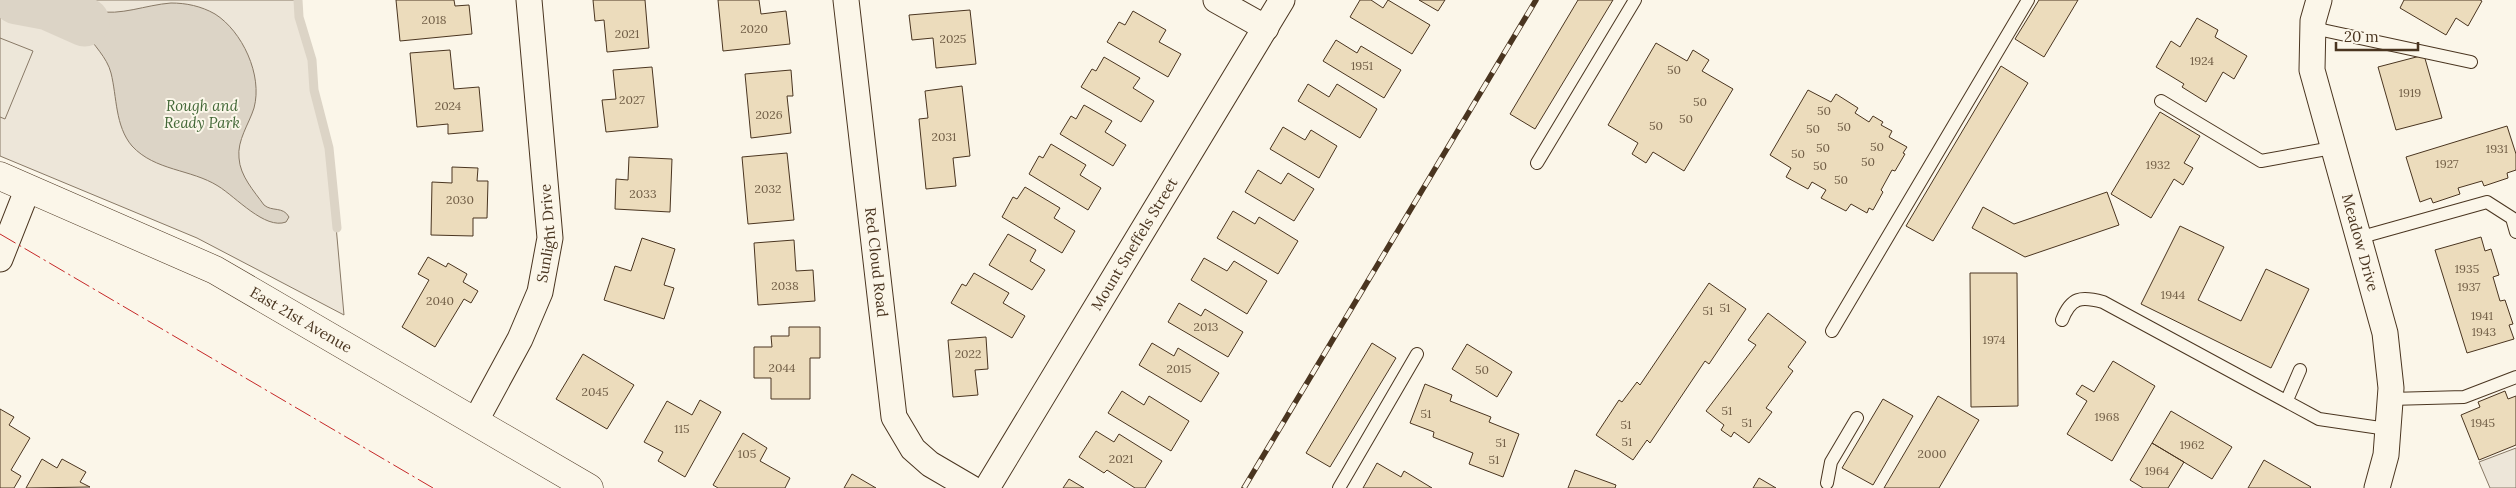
<svg xmlns="http://www.w3.org/2000/svg" width="2516" height="488" viewBox="0 0 2516 488" font-family="Lora,serif">
<style>
.green{fill:#ede6d9;stroke:#887966}
.parking{fill:#ede7d9;stroke:#887966}
.water{fill:#dcd4c6;stroke:#887966}
.lines{fill:none;stroke-linecap:round;stroke-linejoin:round}
.stream{stroke:#dcd4c6;stroke-width:9}
.river{stroke:#dcd4c6;stroke-width:49}
.building{fill:#ecdcbc;stroke:#4a3520}
.lane-casing{stroke:#4a3520;stroke-width:14}
.street-casing{stroke:#4a3520;stroke-width:27}
.secondary-casing{stroke:#4a3520;stroke-width:29}
.lane{stroke:#fbf6e9;stroke-width:12}
.street{stroke:#fbf6e9;stroke-width:25}
.secondary{stroke:#fbf6e9;stroke-width:28}
.rail-casing{stroke:#4a3520;stroke-width:5.5}
.rail{stroke:#fbf6e9;stroke-width:4;stroke-dasharray:11;stroke-linecap:butt}
.power{stroke:#c62828;stroke-width:1;stroke-dasharray:18 4 2.5 4;stroke-linecap:butt}
.labels{text-anchor:middle;stroke-width:4;stroke-linejoin:round;paint-order:stroke}
.number-label{font-size:12px;fill:#725f47}
.park-label{font-size:15px;font-style:italic;fill:#436837;stroke:#fbf6e9}
.street-label{font-size:15px;fill:#4a3520;stroke:#fbf6e9}
</style>
<rect width="100%" height="100%" fill="#fbf6e9"/>
<path class="green" d="M0,0H298L299,17L312,60L314,90L329,148L344,315L197,238L0,156Z
M2516,448V488H2490L2479,462Z"/>
<path class="parking" d="M0,38L33,51L5,119L0,117Z"/>
<path class="water" d="M171,3C186,3 201,6 215,14C242,31 263,75 254,108C249,124 237,140 239,158C240,176 254,191 264,205C272,212 283,206 289,217L286,222C265,230 236,197 218,186C191,169 155,171 132,146C115,126 117,97 111,73C107,57 93,45 85,31L87,18L96,11C121,16 145,5 171,3Z"/>
<g class="lines">
<path class="stream" d="M298,0L299,17L312,60L314,90L329,148L337,228"/>
<path class="river" d="M17,0L49,6L85,22"/>
</g>
<path class="building" d="M396,0H454L455,6L469,5L472,34L400,41Z
M593,0H645L649,48L607,52L604,20L595,21Z
M718,0H759L761,14L786,11L790,44L723,51Z
M1360,0H1371L1383,8L1388,0L1430,25L1412,54L1350,17Z
M1419,0H1445L1438,11Z
M1578,0H1613L1535,129L1510,114Z
M2039,0H2078L2044,57L2015,39Z
M2404,0H2480L2482,1L2468,26L2456,18L2446,35L2400,8Z
M970,10L976,64L936,68L933,38L912,40L909,15Z
M1133,11L1166,30L1159,42L1181,54L1168,77L1107,42L1119,22L1125,25Z
M2197,18L2218,30L2215,37L2247,56L2234,79L2223,72L2206,102L2182,87L2184,84L2156,67L2171,41L2180,47Z
M1336,40L1357,53L1361,46L1401,70L1384,98L1323,61Z
M1656,43L1687,61L1693,50L1709,60L1702,71L1733,89L1684,171L1653,152L1646,163L1632,154L1638,143L1608,125Z
M450,50L454,89L479,87L483,131L448,134V124L417,127L410,53Z
M2424,55L2442,118L2396,130L2378,67Z
M1104,57L1140,78L1133,88L1154,101L1141,122L1081,87L1092,69L1096,71Z
M2001,66L2028,83L1933,241L1906,226Z
M652,67L658,127L606,132L602,100L616,99L613,70Z
M791,70L793,96H787L791,133L751,138L745,74Z
M1308,84L1329,97L1337,84L1377,109L1360,138L1298,101Z
M962,86L970,156L953,158L956,186L926,189L919,119L928,118L925,91Z
M1808,90L1831,102L1836,94L1858,108L1855,113L1869,122L1873,116L1883,122L1881,125L1892,131L1889,137L1907,147L1903,153L1905,154L1895,171L1892,170L1881,190L1883,192L1873,210L1869,208L1867,213L1851,204L1846,211L1821,198L1826,190L1812,182L1808,189L1786,177L1791,168L1770,155Z
M1084,105L1112,121L1105,132L1126,145L1113,166L1060,134L1071,116L1076,119Z
M2160,112L2200,136L2184,163L2193,168L2183,185L2174,179L2151,218L2111,194Z
M2507,126L2516,154V170L2507,173L2508,178L2484,186L2482,181L2458,188L2460,194L2433,203L2431,198L2420,202L2406,157Z
M1283,127L1305,140L1311,130L1337,146L1319,178L1270,149Z
M1051,144L1086,165L1080,175L1101,188L1088,210L1029,174L1039,156L1043,158Z
M787,153L794,220L748,224L742,157Z
M629,157L672,159L670,212L615,209L616,179L628,180Z
M452,167L478,168L477,181H488L487,218H473V236L431,235L432,182L452,183Z
M1258,170L1281,184L1288,173L1314,189L1294,221L1245,192Z
M1025,187L1060,208L1054,218L1075,231L1062,253L1002,217L1013,197L1017,199Z
M2107,192L2119,225L2025,257L1972,228L1983,207L2014,224Z
M1233,211L1255,224L1259,217L1298,241L1278,274L1217,238Z
M2180,226L2224,247L2198,300L2241,321L2266,269L2309,289L2271,368L2141,304Z
M1008,234L1036,250L1030,261L1045,270L1032,290L989,265Z
M2481,237L2485,251L2491,249L2499,275L2493,277L2500,301L2505,300L2513,324L2509,325L2514,339L2467,353L2435,250Z
M642,238L675,249L664,285L674,288L664,319L604,300L615,266L631,271Z
M794,240L796,271L813,270L815,301L758,305L754,243Z
M428,257L446,267L448,263L467,274L463,282L478,291L471,303L464,299L435,347L402,327L429,280L418,274Z
M1204,258L1227,271L1234,261L1267,281L1247,314L1191,280Z
M974,273L1009,293L1003,303L1025,316L1012,338L951,303L962,284L966,286Z
M1970,273H2017L2018,406L1971,407Z
M1709,283L1746,309L1709,364L1705,361L1650,443L1647,440L1633,460L1596,435L1619,400L1622,402L1637,382L1640,385Z
M1179,303L1201,316L1205,309L1243,332L1228,357L1168,322Z
M1768,313L1806,342L1788,367L1793,371L1766,408L1772,412L1749,443L1734,432L1731,437L1721,430L1724,425L1706,411L1756,345L1748,340Z
M789,327H820V358H810V399H771V378H754V347H772L771,336H789Z
M986,337L988,369L975,370L978,395L953,397L948,340Z
M1152,343L1174,356L1178,348L1219,373L1201,402L1139,365Z
M1372,343L1396,358L1330,467L1306,453Z
M1467,344L1512,372L1497,397L1452,369Z
M583,354L634,385L607,429L556,399Z
M2113,361L2155,386L2112,461L2067,434L2087,401L2076,394L2082,385L2094,392Z
M1425,384L1452,395L1450,401L1491,417L1489,422L1519,434L1503,477L1469,464L1473,453L1433,437L1434,432L1410,423Z
M1122,391L1144,405L1149,396L1189,421L1171,451L1108,413Z
M2505,391L2508,399L2516,396V445L2479,460L2461,415L2480,407L2478,402Z
M1938,396L1979,420L1939,488H1884Z
M1883,399L1913,416L1873,485L1842,468Z
M700,400L721,412L685,477L658,461L663,452L644,442L667,401L692,415Z
M0,409L14,417L9,425L30,438L11,470L21,476L14,488H0Z
M2171,411L2232,447L2212,479L2152,443Z
M1096,431L1114,442L1119,434L1162,461L1145,488H1135L1107,470L1104,473L1079,457Z
M743,433L767,448L760,461L790,478L785,488H718L713,485Z
M2152,443L2184,462L2168,488H2143L2130,480Z
M42,459L57,468L62,459L86,472L80,482L90,487L26,488Z
M2264,460L2311,487L2310,488H2248Z
M1377,463L1401,477L1404,471L1432,488H1363Z
M1575,470L1616,485L1615,488H1568Z
M852,474L876,488H844Z
M1759,478L1776,488H1753Z
M1069,479L1084,488H1063Z"/>
<g class="lines">
<defs>
<path id="lane" d="M2313,28L2471,62
M2161,101L2261,161L2332,148
M1537,163L1635,0
M2358,238L2487,202L2512,218L2516,232
M2062,320C2071,297 2081,296 2103,302L2319,419L2387,429
M1832,331L2028,0
M2390,399L2464,397L2516,377
M2287,400L2300,370
M1827,483L1831,462L1857,418
M1339,488L1417,354"/>
<g id="street">
<path id="s1" d="M846,0L894,417L913,449L930,464L971,488"/>
<path d="M1216,0L1266,28"/>
<path id="s2" d="M2319,0L2313,21L2312,70L2385,333L2391,388L2386,455L2377,488"/>
<path d="M0,259L28,188"/>
<path id="s3" d="M475,422L520,339L540,292L550,238L529,0"/>
<path id="s4" d="M987,488L1282,0"/>
</g>
<g id="secondary">
<path id="s5" d="M0,176L215,270L589,488"/>
</g>
</defs>
<use href="#lane" class="lane-casing"/>
<use href="#street" class="street-casing"/>
<use href="#secondary" class="secondary-casing"/>
<use href="#lane" class="lane"/>
<use href="#street" class="street"/>
<use href="#secondary" class="secondary"/>
<defs>
<path id="rail" d="M1244,488L1536,0"/>
</defs>
<use href="#rail" class="rail-casing"/>
<use href="#rail" class="rail"/>
<path class="power" d="M0,234L433,488"/>
</g>
<g class="labels">
<g class="number-label">
<text x="434" y="24">2018</text>
<text x="754" y="33">2020</text>
<text x="627" y="38">2021</text>
<text x="953" y="43">2025</text>
<text x="2202" y="65">1924</text>
<text x="1362" y="70">1951</text>
<text x="1674" y="74">50</text>
<text x="2410" y="97">1919</text>
<text x="632" y="104">2027</text>
<text x="1700" y="106">50</text>
<text x="448" y="110">2024</text>
<text x="1824" y="115">50</text>
<text x="769" y="119">2026</text>
<text x="1686" y="123">50</text>
<text x="1656" y="130">50</text>
<text x="1844" y="131">50</text>
<text x="1813" y="133">50</text>
<text x="944" y="141">2031</text>
<text x="1877" y="151">50</text>
<text x="1823" y="152">50</text>
<text x="2497" y="153">1931</text>
<text x="1798" y="158">50</text>
<text x="1868" y="166">50</text>
<text x="2447" y="168">1927</text>
<text x="2158" y="169">1932</text>
<text x="1820" y="170">50</text>
<text x="1841" y="184">50</text>
<text x="768" y="193">2032</text>
<text x="643" y="198">2033</text>
<text x="460" y="204">2030</text>
<text x="2467" y="273">1935</text>
<text x="785" y="290">2038</text>
<text x="2469" y="291">1937</text>
<text x="2173" y="299">1944</text>
<text x="440" y="305">2040</text>
<text x="1725" y="312">51</text>
<text x="1708" y="315">51</text>
<text x="2482" y="320">1941</text>
<text x="1206" y="331">2013</text>
<text x="2484" y="336">1943</text>
<text x="1994" y="344">1974</text>
<text x="968" y="358">2022</text>
<text x="782" y="372">2044</text>
<text x="1179" y="373">2015</text>
<text x="1482" y="374">50</text>
<text x="595" y="396">2045</text>
<text x="1727" y="415">51</text>
<text x="1426" y="418">51</text>
<text x="2107" y="421">1968</text>
<text x="1747" y="427">51</text>
<text x="2483" y="427">1945</text>
<text x="1626" y="429">51</text>
<text x="682" y="433">115</text>
<text x="1627" y="446">51</text>
<text x="1501" y="447">51</text>
<text x="2192" y="449">1962</text>
<text x="747" y="458">105</text>
<text x="1932" y="458">2000</text>
<text x="1121" y="463">2021</text>
<text x="1494" y="464">51</text>
<text x="2157" y="475">1964</text>
</g>
<g class="park-label">
<text x="202" y="111">Rough and<tspan x="202" dy="17">Ready Park</tspan></text>
</g>
<g class="street-label">
<text dy="5" stroke="none"><textPath href="#s3" startOffset="205">Sunlight Drive</textPath></text>
<text dy="5" stroke="none"><textPath href="#s2" startOffset="250">Meadow Drive</textPath></text>
<text dy="5" stroke="none"><textPath href="#s4" startOffset="285">Mount Sneffels Street</textPath></text>
<text dy="5" stroke="none"><textPath href="#s1" startOffset="264">Red Cloud Road</textPath></text>
<text dy="5" stroke="none"><textPath href="#s5" startOffset="334">East 21st Avenue</textPath></text>
</g>
</g>
<path d="M2336 42v8h82v-8" fill="none" stroke="#4a3520" stroke-width="2.5"/>
<text x="2344" y="42" font-size="15" fill="#4a3520" stroke="#fbf6e9" stroke-width="4" paint-order="stroke">20 m</text>
</svg>
